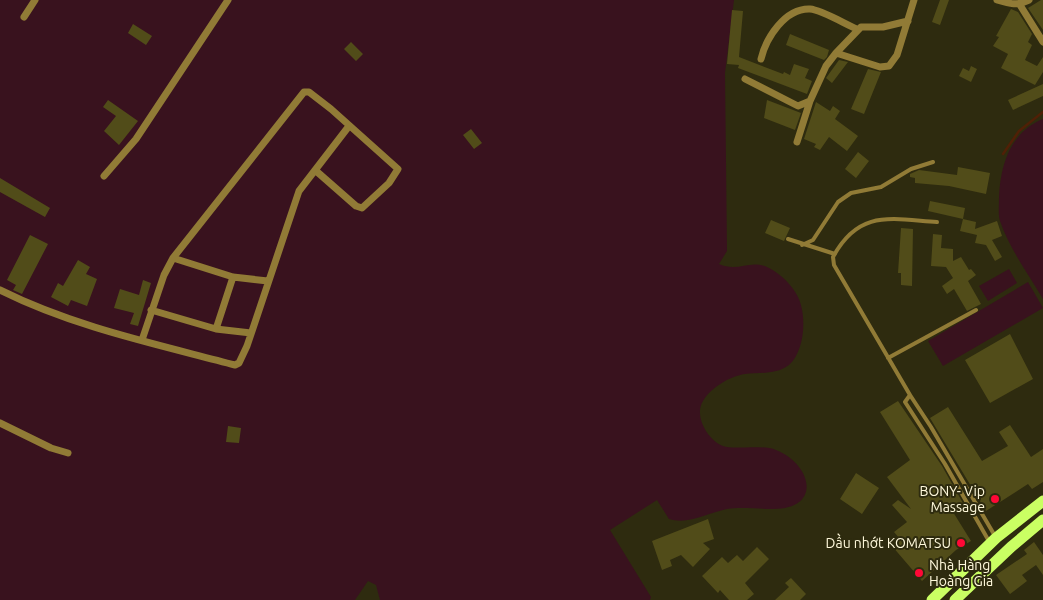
<svg xmlns="http://www.w3.org/2000/svg" width="1043" height="600" viewBox="0 0 1043 600" font-family="Ubuntu,sans-serif">
<style>
.green{fill:#39121e}
.lines{fill:none;stroke-linecap:round;stroke-linejoin:round}
.stream{stroke:#502006;stroke-width:2.5}
.building{fill:#514c19}
.lane{stroke:#917b36;stroke-width:4}
.street{stroke:#917b36;stroke-width:7}
.primary{stroke:#caff63;stroke-width:11}
.poi-dot{fill:#ff0836;stroke:#2e2b0f;stroke-width:2}
.labels{text-anchor:middle;stroke-width:4;stroke-linejoin:round;paint-order:stroke}
.poi-label{font-size:14px;fill:#fff9dc;stroke:#2e2b0f;text-anchor:end}
</style>
<rect width="100%" height="100%" fill="#2e2b0f"/>
<path class="green" d="M0,0H734L725,73L727,251L719,264C739,273 750,258 769,268C781,274 792,285 798,297C807,315 805,351 789,365C776,375 760,372 745,374C729,376 702,392 700,410C699,424 710,441 723,446C734,450 761,444 776,450C813,465 822,510 772,509C758,509 741,507 727,509C707,513 689,525 669,519L657,500L610,530L651,597L650,600H380L376,585L368,581L355,600H0Z
M1043,119V299C1029,275 1009,248 1000,221C998,214 999,206 999,198C1000,166 1010,132 1043,119Z
M1009,269L1017,283L988,301L979,286Z
M1028,282L1043,308L943,366L928,341Z"/>
<g class="lines">
<path class="stream" d="M1003,154L1019,131L1043,112"/>
</g>
<path class="building" d="M940,0H949L940,25L932,22Z
M1041,0H1043V30L1028,8Z
M1011,9L1018,12L1032,34L1028,42L1032,45L1025,60L1037,66L1043,57V72L1035,85L1001,68L1008,54L993,46L999,37L996,36Z
M732,10L743,11L739,57L783,74L784,72L790,75L794,64L809,69L805,78L812,81L807,94L738,68L739,65L727,64Z
M133,24L152,36L146,45L128,33Z
M790,34L829,50L827,57L824,60L786,45Z
M351,42L363,54L356,61L344,49Z
M839,60L848,62L832,83L826,78Z
M971,66L977,69L971,82L959,76L963,68L969,71Z
M868,69L881,72L864,114L851,109Z
M1043,84V96L1013,110L1008,100Z
M108,100L138,121L119,145L104,131L116,116L103,107Z
M767,100L801,113L795,130L764,118Z
M816,102L830,111L833,106L840,111L835,119L858,136L847,151L829,137L820,150L814,147L816,144L804,139Z
M471,129L482,143L474,149L463,135Z
M858,152L869,161L856,178L845,169Z
M958,167L990,173L986,194L949,186L915,183V178L910,177V174L919,170L957,175Z
M0,178L50,208L45,217L0,192Z
M930,201L965,208L963,219L928,211Z
M963,219L976,222L975,229L997,221L1002,236L992,240L1002,257L995,261L986,245L975,243L977,235L960,231Z
M771,220L790,228L784,241L765,233Z
M901,228L913,229L912,286L901,285V273H898Z
M933,234L942,235L941,248L953,249V261L961,257L969,270L971,269L976,275L968,281L981,304L967,311L954,289L947,294L942,286L953,278L946,267L931,266Z
M30,235L48,244L22,294L13,290L16,285L7,280Z
M78,260L90,267L86,274L97,279L87,306L71,300L68,306L51,297L58,283L63,286Z
M143,280L151,283L138,326L130,324L134,313L114,308L120,289L139,295Z
M1010,334L1033,379L990,403L965,360Z
M898,401L942,466L964,505L953,512L971,541L956,550L922,581L892,546L900,539L894,532L907,522L892,505L898,500L911,509L887,477L910,460L880,412Z
M948,407L982,461L1008,446L999,432L1010,425L1031,457L1043,449V482L1032,489L1028,484L986,511L930,418Z
M228,426L241,428L239,443L226,442Z
M856,473L879,488L862,514L840,499Z
M708,519L714,539L703,543L710,549L693,567L681,555L670,560L672,566L662,570L652,541Z
M1034,542L1043,555V575L1036,565L1022,575L1027,581L1010,594L996,575L1027,554L1024,550Z
M757,547L769,559L745,583L754,594L747,600H729L720,590L718,593L702,576L722,557L728,563L737,555L743,561Z
M791,578L806,594L800,600H775L789,587L785,583Z"/>
<g class="lines">
<path class="lane" d="M788,239L835,254
M802,245L813,240L838,202L851,193L881,187L911,169L933,162
M888,358L976,310
M910,395L834,265L833,257C859,209 891,219 937,222
M990,543L945,464L905,402L910,395L931,427L995,536"/>
<path class="street" d="M997,0C1010,4 1017,6 1029,0
M1020,5L1043,42
M24,17L35,0
M836,53L861,27H883L908,21
M761,59C766,38 785,8 810,9C822,10 845,24 857,29
M745,79L798,106L810,101L826,66L836,53L880,67L889,66L897,55L914,0
M797,142L810,101
M104,176L136,139L228,0
M173,258L233,277L268,281
M0,290C74,327 156,344 235,365L239,363L247,346L299,191L349,126
M151,310L216,329L251,333
M216,329L233,277
M142,340L164,275L173,258L304,92H309L331,109L398,169L389,183L362,208L356,206L315,170
M0,423L51,448L68,453"/>
<path class="primary" d="M932,600L996,538L1043,501
M955,600L1011,547L1043,520"/>
</g>
<g class="poi-dot">
<circle cx="995" cy="499" r="5"/>
<circle cx="961" cy="543" r="5"/>
<circle cx="919" cy="573" r="5"/>
</g>
<g class="labels">
<g class="poi-label">
<text x="985" y="496">BONY- Vip<tspan x="985" dy="16">Massage</tspan></text>
<text x="951" y="548">Dầu nhớt KOMATSU</text>
<text x="929" y="570" text-anchor="start">Nhà Hàng<tspan x="929" dy="16">Hoàng Gia</tspan></text>
</g>
</g>
</svg>
